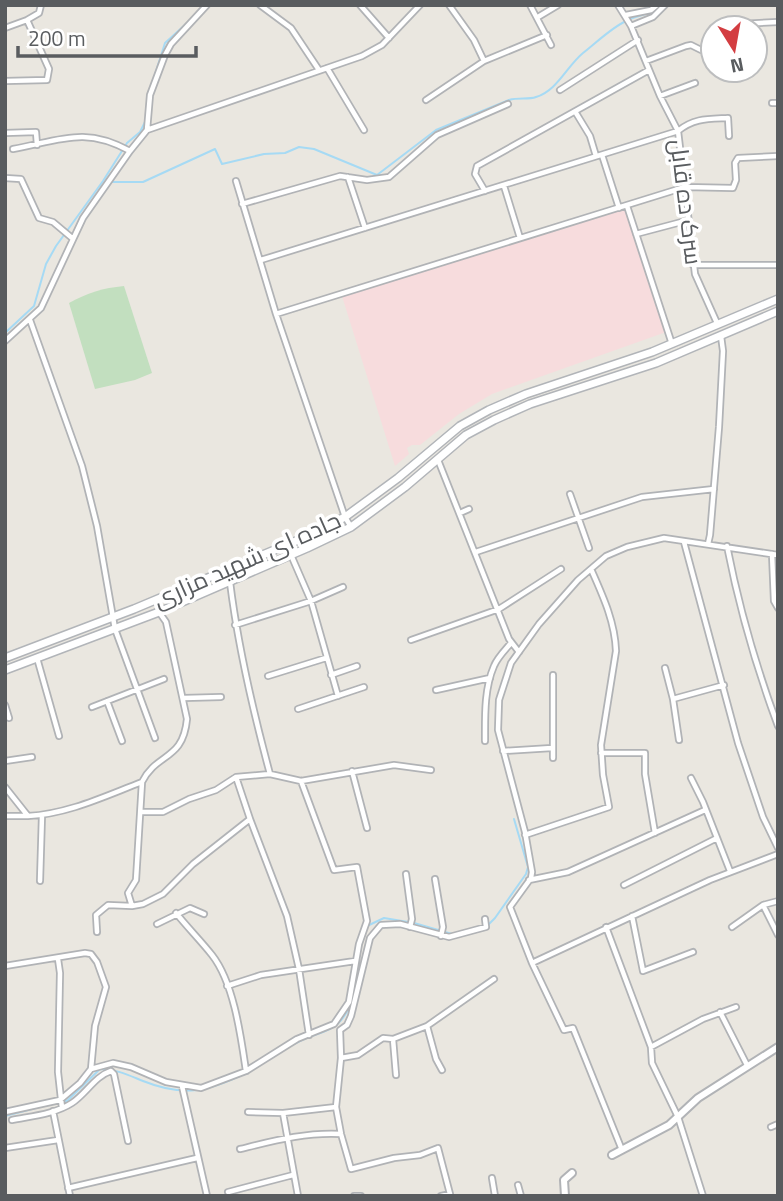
<svg xmlns="http://www.w3.org/2000/svg" width="783" height="1201" viewBox="0 0 783 1201" font-family="'Titillium Web',Cairo,sans-serif">
<style>
.medical{fill:#f7dcdd}
.green{fill:#c2dfbf}
.lines{fill:none;stroke-linecap:round;stroke-linejoin:round}
.stream{stroke:#a6daf4;stroke-width:2}
.minor-casing{stroke:#b1b3b6;stroke-width:8}
.tertiary-casing{stroke:#b1b3b6;stroke-width:10}
.secondary-casing{stroke:#b2b5b9;stroke-width:10}
.minor{stroke:#fff;stroke-width:4.5}
.tertiary{stroke:#fff;stroke-width:6}
.secondary{stroke:#fff;stroke-width:7}
.labels{text-anchor:middle;stroke-width:7;stroke-linejoin:round;paint-order:stroke}
.street-label{font-size:24px;fill:#595c5f;stroke:#fff}
</style>
<rect width="100%" height="100%" fill="#eae7e0"/>
<path class="medical" d="M629,207L669,331L492,394L459,414L420,445H412L407,448L409,454L395,466L341,293Z"/>
<path class="green" d="M124,286L152,373L135,380L95,389L69,303C87,293 103,288 124,286Z"/>
<g class="lines">
<path class="stream" d="M151,87L165,43L186,24
M146,115L147,103
M111,182H143L215,149L222,164L264,154L285,153L299,147L314,149L377,175L436,130L509,100C519,97 528,100 536,97C557,91 567,66 583,53C596,43 611,28 626,21C638,15 650,15 660,5
M5,333L34,306L46,264L56,246L103,181L127,143L140,132L146,120
M414,923L452,934
M488,925L495,918L526,874L528,867L514,819
M367,926L384,918L408,922
M355,990L358,965
M249,1071C266,1063 281,1049 298,1042C327,1028 339,1034 353,999
M64,1101H67L100,1069C116,1069 128,1075 143,1081C183,1097 206,1092 244,1074
M5,1116L51,1104"/>
<defs>
<path id="minor" d="M260,5L291,28L319,70
M360,5L389,38
M449,5L474,40L484,61
M530,5L551,45
M618,5L631,26L660,96L678,131L695,274L717,323
M626,15L651,10L657,5
M538,17L558,5
M741,24L778,22
M631,26L653,17L665,5
M5,28L27,20L39,13L41,5
M646,61L686,46L691,45L701,50L713,48
M327,68L364,130
M5,81L47,80L49,69L27,20
M560,90L638,40
M660,96L695,83
M426,100L484,61L547,35
M772,103H778
M576,113L590,136L596,156
M147,130L362,56L382,45L420,5
M5,133L36,132L37,145
M13,149C61,140 85,126 130,151
M602,155L619,208
M348,177L365,228
M5,178L21,179L39,218L53,222L72,238
M236,181L276,314L345,517L351,527
M504,186L520,238
M485,191L475,174L477,166L649,70
M242,204L340,176L367,180L389,177L437,135L508,104
M627,206L672,344
M636,234L689,220
M261,260L678,131C694,118 708,119 728,118L729,136
M693,265H778
M276,314L685,187L733,188L736,180L735,163L738,158L778,156
M30,320L82,466L97,526L115,629L155,738
M5,341L41,308L83,218L130,151L147,130L150,95L165,55L171,44L207,5
M438,460L509,639L519,652
M570,494L589,548
M460,513L469,509
M684,542L738,743L763,817L778,848
M708,544L710,535L719,427L723,351L721,336
M727,546C739,607 756,667 778,726
M476,552L642,497L714,489
M772,554L774,601L778,608
M291,555L311,601L338,696
M230,582C238,647 253,711 270,774
M235,625L311,601L343,587
M411,640L499,609L561,569
M37,658L59,736
M665,668L673,699L679,740
M331,675L357,666
M268,676L326,658
M436,690L490,678
M184,698L221,697
M673,699L724,685
M107,701L122,741
M5,705L9,718
M92,707L164,679
M298,709L364,687
M485,741C485,717 484,689 494,666C497,658 505,650 511,643
M503,751L552,748
M601,753H645V774L655,833
M553,758V675
M5,761L32,757
M352,771L367,828
M236,777L250,819
M691,778L703,802L730,871
M5,787L28,816C68,814 105,796 142,782
M141,812H163L189,799L216,790L236,777L270,774L301,781L394,765L431,770
M5,816H27
M525,835L609,807L603,775L601,745L616,651C615,622 603,596 591,569
M406,874L412,919L410,927
M435,879L443,927L441,936
M529,880L568,872L705,810
M40,881L42,815
M624,885L717,838
M763,905L778,935
M132,906L128,893L136,880L142,782C157,752 183,761 187,719L166,622L159,612
M176,913C188,928 201,941 212,955C234,983 241,1037 246,1071
M632,916L643,971L693,952
M157,924L190,908L204,914
M606,927L651,1047L652,1063L678,1117L703,1196
M732,927L763,905L778,901
M97,932L96,915L108,905L132,906L143,904L163,894L193,864L250,819L287,916L299,969L309,1035
M58,959L60,973L58,1072L62,1108
M532,963L710,880L778,854
M5,966L85,953L91,954L97,962L106,987L95,1026L91,1069
M227,986L261,975L355,961
M720,1012L747,1065
M427,1026L436,1059L442,1070
M393,1039L396,1075
M651,1047L703,1019L736,1007
M341,1058L358,1055L383,1038L393,1039L427,1026L494,979
M182,1086L207,1196
M53,1111L70,1196
M5,1112L60,1100L80,1083L91,1069L113,1063L131,1067L166,1082L201,1088L246,1071L297,1039L334,1024L349,1002L359,944L367,921L357,867L334,870L301,781
M248,1112L283,1113L336,1107
M283,1113L298,1196
M12,1120C32,1116 55,1114 72,1103C86,1094 95,1076 111,1071L114,1074L128,1141
M771,1127L778,1124
M5,1148L58,1140
M240,1149C273,1141 306,1132 341,1134
M622,1150L573,1028L564,1030L532,963L510,907L531,878L532,872L525,832L498,730L499,700L511,663L539,624L578,580L606,556L627,547L664,538L778,555
M492,1178L495,1196
M518,1185L521,1196
M68,1188L197,1158
M228,1192L293,1175
M354,1196H361
M441,1196L450,1194L438,1148L420,1155L394,1158L351,1169L341,1134L336,1107L341,1058L340,1030L347,1025L351,1016L370,938L381,925L400,924L449,937L486,927L485,919"/>
<path id="tertiary" d="M612,1155L669,1125L698,1098L778,1047
M565,1196L564,1180L572,1173"/>
<path id="secondary" d="M5,658L134,609L303,538L345,517L398,478L460,426L489,410L526,394L652,352L778,299
M5,670L159,612L307,548L351,527L405,487L466,435L494,420L530,404L656,363L778,311"/>
</defs>
<use href="#minor" class="minor-casing"/>
<use href="#tertiary" class="tertiary-casing"/>
<use href="#secondary" class="secondary-casing"/>
<use href="#minor" class="minor"/>
<use href="#tertiary" class="tertiary"/>
<use href="#secondary" class="secondary"/>
</g>
<g class="labels">
<g class="street-label">
<text transform="translate(686 202) rotate(83)" y="8">سرک ده قابل</text>
<text transform="translate(247 560) rotate(-24)" y="8">جاده ای شهید مزاری</text>
</g>
</g>
<rect width="783" height="1201" fill="none" stroke="#595c5f" stroke-width="14"/>
<g transform="translate(734 49) rotate(169)"><circle r="33" fill="#ffffff" stroke="#bdbebf" stroke-width="2"/>
<path d="M0-5L12 26L0 18L-12 26Z" fill="#d33d41"/>
<text y="-10" font-size="19" font-weight="bold" text-anchor="middle" fill="#595c5f">N</text>
</g>
<path d="M18 46v10h178v-10" fill="none" stroke="#595c5f" stroke-width="3.5"/>
<text x="28" y="46" font-size="21" fill="#595c5f" stroke="#ffffff" stroke-width="5" paint-order="stroke">200 m</text>
</svg>
